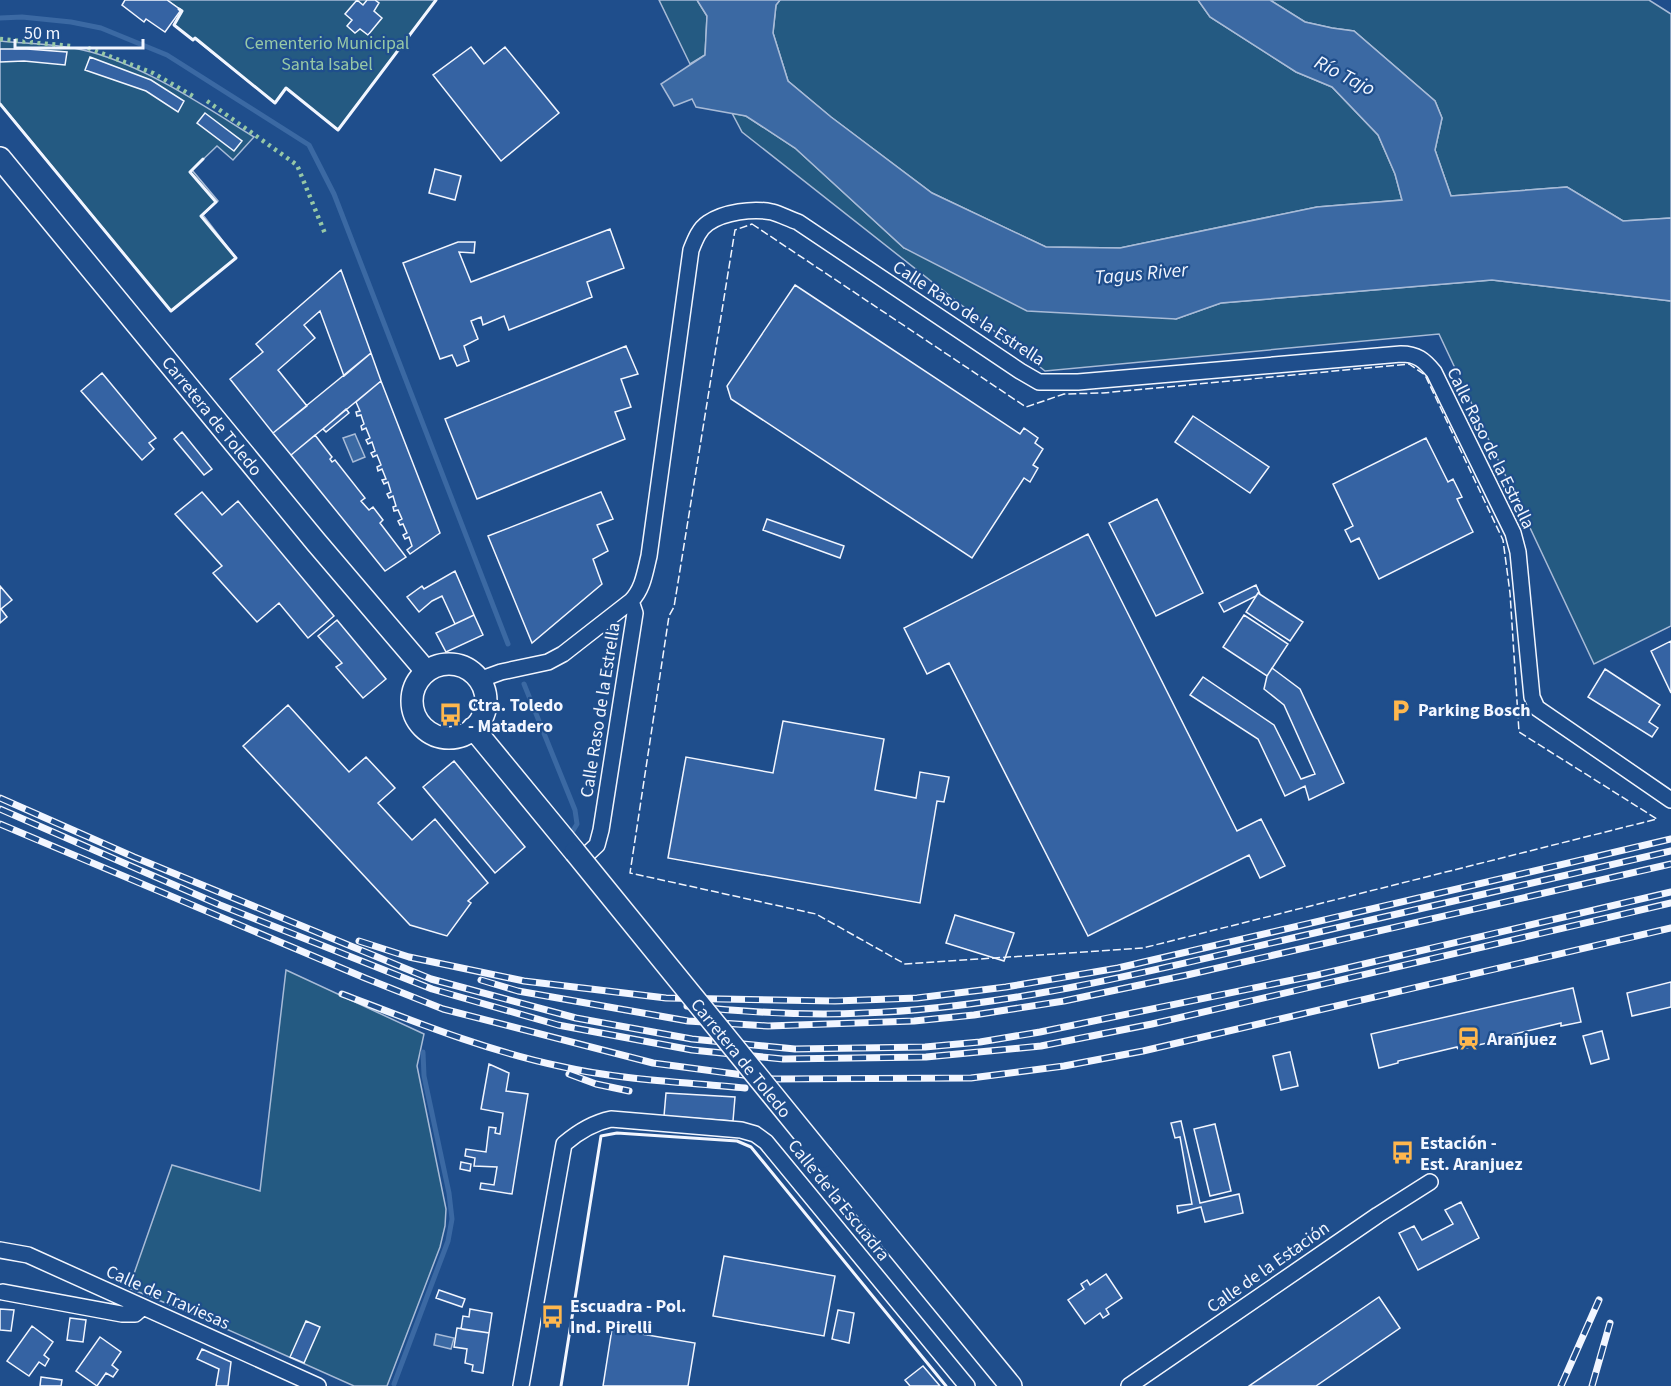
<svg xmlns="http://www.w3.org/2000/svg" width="1671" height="1386" viewBox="0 0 1671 1386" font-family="'Source Sans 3',sans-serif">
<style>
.green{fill:#245a82;stroke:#a8bbd7;stroke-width:1.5}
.water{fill:#3b69a3;stroke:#a8bbd7;stroke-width:1.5}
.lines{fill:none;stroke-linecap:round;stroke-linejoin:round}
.stream{stroke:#3b69a3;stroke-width:5}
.building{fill:#3563a3;stroke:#f2f6ff;stroke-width:1.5}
.street-casing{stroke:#f2f6ff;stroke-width:18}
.secondary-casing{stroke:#f2f6ff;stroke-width:24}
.street{stroke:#1f4e8c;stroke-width:15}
.secondary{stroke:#1f4e8c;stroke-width:21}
.rail-casing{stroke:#f2f6ff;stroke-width:7}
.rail{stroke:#1f4e8c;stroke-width:4.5;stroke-dasharray:14;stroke-linecap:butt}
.secondary-bridge-casing{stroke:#f2f6ff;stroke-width:24;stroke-linecap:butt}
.secondary-bridge{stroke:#1f4e8c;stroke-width:21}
.hedge{stroke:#97c8a6;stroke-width:4.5;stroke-dasharray:3 4.5;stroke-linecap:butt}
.fence{stroke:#f2f6ff;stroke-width:1.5;stroke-dasharray:8 3;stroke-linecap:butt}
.wall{stroke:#f2f6ff;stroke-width:3}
.labels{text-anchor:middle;stroke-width:4.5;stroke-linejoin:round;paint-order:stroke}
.park-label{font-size:18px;fill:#97c8a6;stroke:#1f4e8c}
.street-label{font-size:18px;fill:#f2f6ff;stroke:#1f4e8c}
.poi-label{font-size:18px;font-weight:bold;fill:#f2f6ff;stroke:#1f4e8c;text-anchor:start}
.water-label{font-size:20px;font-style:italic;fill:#f2f6ff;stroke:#1f4e8c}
</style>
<rect width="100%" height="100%" fill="#1f4e8c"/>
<path class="green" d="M167,0H436L338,130L286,88L275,103L195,39L193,40L174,25L182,11Z
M659,0H697L707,16L705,55L690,64Z
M780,0H1198L1210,17L1296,72L1332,87L1378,135L1395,174L1402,200L1317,207L1120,248L1046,247L932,193L831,117L788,81L773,33L776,5Z
M1270,0H1649L1671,14V218L1623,221L1567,187L1451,196L1435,150L1442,118L1435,101L1354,31L1332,28L1305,22Z
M0,41C30,44 62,44 91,52C148,68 204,106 254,137L233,160L217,146L192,170L218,201L203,215L236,258L171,311L0,103Z
M732,113L746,116L795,148L904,248L1176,319L1221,303L1492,280L1671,301V626L1594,664L1439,334L1045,371L742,132Z
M286,970L424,1034L417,1066L446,1209L445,1226L440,1247L387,1386H354L195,1315L129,1288L172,1165L260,1191Z"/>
<path class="water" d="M697,0H780L776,5L773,33L788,81L831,117L932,193L1046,247L1120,248L1317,207L1402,200L1395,174L1378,135L1332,87L1296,72L1210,17L1198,0H1270L1305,22L1332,28L1354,31L1435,101L1442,118L1435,150L1451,196L1567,187L1623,221L1671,218V301L1492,280L1221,303L1176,319L1027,311L904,248L795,148L746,116L696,107L692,99L674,106L661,84L705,55L707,16Z
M355,434L365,457L353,462L343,438Z
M436,1334L454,1338L451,1349L434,1345Z"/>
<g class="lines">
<path class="stream" d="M0,18L22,17L71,22L101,28L167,55L309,145L334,194L508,644
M524,684L575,810L577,824L571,834
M394,1384L448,1241L452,1219L449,1193L424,1076L423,1052"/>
</g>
<path class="building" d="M125,0H167L181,10L165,32L146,19L144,22L122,5Z
M357,0L363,5L367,0H375L379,3L374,11L382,18L368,35L360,29L355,33L347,26L352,20L345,14Z
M471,47L484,64L505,47L559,113L501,161L433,75Z
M0,49H27L67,52L65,65L24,61L0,62Z
M90,57L151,80L184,101L178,112L146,91L85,70Z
M205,113L242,141L234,151L197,123Z
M435,169L461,176L455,200L429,193Z
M610,229L624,268L587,282L592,297L509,330L504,316L483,325L481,317L471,321L478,339L464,346L469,361L457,366L452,355L440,359L403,263L458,242H475L474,253L459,252L471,282Z
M341,270L371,353L344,376L320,311L304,325L315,338L278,370L307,406L273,433L230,379L263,352L256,344Z
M795,285L1020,434L1024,428L1038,438L1035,443L1043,449L1033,465L1038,468L1030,482L1024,478L972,558L731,399L727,386Z
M626,346L638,374L621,379L631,407L615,412L625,439L477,499L445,419Z
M371,353L381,381L291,455L273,433Z
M102,373L156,438L149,443L154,449L142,460L81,391Z
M381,381L440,533L410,554L407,550L412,546L409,537L405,539L403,535L407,533L403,524L400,525L398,521L402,519L398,510L394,511L393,507L396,506L393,496L389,498L387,494L391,492L388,482L384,484L382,480L386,479L382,469L378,471L377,467L381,465L377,455L373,457L371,453L375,451L372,442L368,444L366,440L370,438L366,428L362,430L361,426L364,424L361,415L357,416L356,412L360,411L356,402Z
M346,409L349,413L326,432L323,429Z
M1193,416L1269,467L1250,493L1175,442Z
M182,432L212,469L204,475L174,439Z
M315,435L332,457L330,459L332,462L335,460L365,498L361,501L369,510L373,507L383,520L380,523L406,557L385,571L291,455Z
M1426,438L1448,482L1453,479L1462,497L1457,499L1473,532L1379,579L1359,538L1351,542L1345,530L1353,526L1333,484Z
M202,492L222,515L238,501L334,616L308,638L279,603L257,622L213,573L222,566L175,514Z
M601,492L613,519L597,525L608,551L593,559L602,584L532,643L488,536Z
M1157,499L1203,593L1156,616L1109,523Z
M767,519L844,546L840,558L763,530Z
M1088,534L1237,831L1261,819L1285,866L1260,878L1249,855L1088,936L949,663L927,674L904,628Z
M455,571L474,615L455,624L442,596L432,601L419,612L407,597L422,586L424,589Z
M1256,585L1260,594L1258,593L1256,596L1224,612L1219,603Z
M0,586L12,600L1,609L7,617L0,623Z
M1258,593L1303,622L1290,641L1246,612Z
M474,615L483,635L446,652L436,633Z
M1244,615L1288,644L1267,676L1223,647Z
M337,620L386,679L363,698L336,667L342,663L318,636Z
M1671,641V693L1651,651Z
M1272,668L1300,689L1344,783L1309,800L1305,786L1285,796L1258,739L1190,695L1203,677L1274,725L1301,779L1315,774L1284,705L1264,689L1267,676Z
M1605,669L1660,705L1649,722L1658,728L1652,737L1588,697Z
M288,705L349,772L366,757L395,788L378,803L412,840L435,819L488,883L468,901L471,903L447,936L410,925L243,746Z
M783,721L884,739L875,790L916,798L920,772L949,777L944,802L937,801L920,903L668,858L686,757L773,773Z
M454,761L525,847L495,873L423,787Z
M955,915L1014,933L1004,961L946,943Z
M1671,982V1007L1632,1016L1627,993Z
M1573,988L1581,1022L1561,1026V1023L1502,1037V1040L1478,1045L1458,1050L1457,1047L1398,1061V1063L1379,1068L1371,1034Z
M1602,1031L1609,1059L1591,1064L1583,1036Z
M1290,1052L1298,1086L1281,1090L1273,1056Z
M489,1064L509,1073L506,1091L528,1094L512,1194L480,1189L481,1183L494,1185L497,1167L474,1166L475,1158L465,1156L466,1149L486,1152L489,1127L496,1128L495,1133L500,1134L503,1113L481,1109Z
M666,1093L735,1097L733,1121L664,1116Z
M1181,1121L1200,1203L1239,1194L1243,1213L1205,1222L1201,1207L1178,1213L1177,1206L1192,1204L1180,1137L1175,1138L1171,1123Z
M1215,1124L1231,1191L1210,1196L1194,1129Z
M461,1162L471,1164L470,1171L460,1169Z
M1461,1202L1479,1238L1418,1270L1399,1233L1414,1226L1422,1240L1453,1224L1445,1210Z
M724,1256L835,1276L824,1336L713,1316Z
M1106,1274L1122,1298L1106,1309L1109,1314L1103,1318L1100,1313L1085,1324L1068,1300L1084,1289L1081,1284L1087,1280L1090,1285Z
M439,1290L465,1299L462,1307L436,1298Z
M1379,1297L1400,1328L1316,1386H1249Z
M0,1309L14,1310L11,1331L0,1330Z
M470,1309L492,1313L489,1333L461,1329L463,1316L469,1317Z
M838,1310L854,1313L849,1343L832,1339Z
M70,1318L86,1320L83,1342L67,1340Z
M306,1321L320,1327L304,1363L290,1357Z
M32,1326L53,1342L44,1355L49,1359L45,1366L39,1362L29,1376L7,1361Z
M457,1328L489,1333L483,1373L472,1371L473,1365L465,1363L467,1349L454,1347Z
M612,1329L695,1343L688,1386H603Z
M100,1337L121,1352L112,1365L118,1370L113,1377L106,1373L97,1386L76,1371Z
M202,1349L231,1362L228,1386H216L219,1369L197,1359Z
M923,1366L940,1386H910L905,1380Z
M41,1377L62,1380L61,1386H40Z"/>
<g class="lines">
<defs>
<path id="street" d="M479,680L501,672L548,662L563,654L631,601
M581,860L597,845L601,830L635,613L631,601C643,589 645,572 649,556L691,250C695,240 699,229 708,223C724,212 753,208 772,212C780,214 789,219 798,222L1020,371L1039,382H1078L1401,354C1417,354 1424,360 1434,372L1513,533L1518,552L1532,697L1537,708L1671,800
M0,1250L28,1255L318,1386
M3,1292L122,1314H135L143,1307
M521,1386L564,1144C578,1132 592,1123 611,1119L741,1130L755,1134L766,1142L967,1386
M1129,1386L1378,1215L1430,1182"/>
<path id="secondary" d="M0,158L316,542L426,671
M412 701a37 37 0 1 1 74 0a37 37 0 1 1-74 0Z
M473,728L575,852
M823,1157L1011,1386"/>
</defs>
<use href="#street" class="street-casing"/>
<use href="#secondary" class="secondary-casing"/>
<use href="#street" class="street"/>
<use href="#secondary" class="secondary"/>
<defs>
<path id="rail" d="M0,798L134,857L431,979L576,1018L692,1039L795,1049L925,1047L980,1042L1040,1032L1317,975L1671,892
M0,809L220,905L432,989L558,1025L692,1050L783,1059L926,1057L1041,1046L1152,1024L1671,903
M0,824L365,978L443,1009L653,1063L773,1079L971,1078L1064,1066L1143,1051L1671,928
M359,941L409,957L524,981L666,998L835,1001L917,998L1006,987L1118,968L1671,839
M481,980L518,991L688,1021L768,1026L914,1021L974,1015L1064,1001L1187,975L1671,864
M342,994C413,1021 484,1050 559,1066C620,1080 683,1082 745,1088
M687,1006C745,1012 805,1016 863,1013C1006,1008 1145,972 1284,940C1413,910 1542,881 1671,851
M569,1074L596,1084L629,1091
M1561,1386L1599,1300
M1592,1386L1610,1323"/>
</defs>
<use href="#rail" class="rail-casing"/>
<use href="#rail" class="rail"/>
<defs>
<path id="secondary-bridge" d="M575,852L823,1157"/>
</defs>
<use href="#secondary-bridge" class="secondary-bridge-casing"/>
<use href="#secondary-bridge" class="secondary-bridge"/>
<path class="hedge" d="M0,39L71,46
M88,48L153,73L193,96
M207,101L297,165L326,236"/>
<path class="fence" d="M752,224L1026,407L1064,394L1103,393L1409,364L1425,375L1503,540L1510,593L1519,732L1657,819L1143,948L905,964L816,914L630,873L669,616L674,607L735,230Z"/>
<path class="wall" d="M179,9L182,11L174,25L193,40L195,38L275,103L286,88L338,130L436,0
M0,104L171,311L236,258L201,216L216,202L190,172L203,159
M561,1386L601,1136L617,1133L737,1141L751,1147L946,1386"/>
</g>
<defs>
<symbol id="parking-bare" viewBox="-9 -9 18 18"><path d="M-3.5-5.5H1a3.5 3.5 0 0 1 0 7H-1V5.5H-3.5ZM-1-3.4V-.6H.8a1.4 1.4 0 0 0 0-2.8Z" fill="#ffb74d" stroke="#1f4e8c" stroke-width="2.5" paint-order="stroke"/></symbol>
<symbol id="bus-bare" viewBox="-9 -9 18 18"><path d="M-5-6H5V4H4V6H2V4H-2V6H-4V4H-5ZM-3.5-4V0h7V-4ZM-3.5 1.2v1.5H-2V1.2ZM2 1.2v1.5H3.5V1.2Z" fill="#ffb74d" stroke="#1f4e8c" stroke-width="2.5" paint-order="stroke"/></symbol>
<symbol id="station-bare" viewBox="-9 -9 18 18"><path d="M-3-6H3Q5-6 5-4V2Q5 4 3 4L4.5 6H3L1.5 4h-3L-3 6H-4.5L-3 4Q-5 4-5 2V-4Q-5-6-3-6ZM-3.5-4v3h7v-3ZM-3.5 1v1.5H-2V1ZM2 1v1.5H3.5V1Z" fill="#ffb74d" stroke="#1f4e8c" stroke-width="2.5" paint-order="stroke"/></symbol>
</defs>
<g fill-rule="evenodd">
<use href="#parking-bare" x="1384" y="694" width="33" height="33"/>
<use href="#bus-bare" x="434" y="698" width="33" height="33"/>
<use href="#station-bare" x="1452" y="1022" width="33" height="33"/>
<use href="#bus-bare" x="1386" y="1136" width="33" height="33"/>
<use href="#bus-bare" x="536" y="1300" width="33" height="33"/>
</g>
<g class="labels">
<g class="park-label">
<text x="327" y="49">Cementerio Municipal<tspan x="327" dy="21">Santa Isabel</tspan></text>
</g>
<g class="street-label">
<text transform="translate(969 313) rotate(33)" y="6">Calle Raso de la Estrella</text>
<text transform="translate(212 416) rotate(51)" y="6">Carretera de Toledo</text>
<text transform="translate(1491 448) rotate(64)" y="6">Calle Raso de la Estrella</text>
<text transform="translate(600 710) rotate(-81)" y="6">Calle Raso de la Estrella</text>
<text transform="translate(741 1058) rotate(51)" y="6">Carretera de Toledo</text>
<text transform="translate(839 1200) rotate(51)" y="6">Calle de la Escuadra</text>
<text transform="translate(1268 1267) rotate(-35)" y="6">Calle de la Estación</text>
<text transform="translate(168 1297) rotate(24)" y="6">Calle de Traviesas</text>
</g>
<g class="poi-label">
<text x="468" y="711">Ctra. Toledo<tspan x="468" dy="21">- Matadero</tspan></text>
<text x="1418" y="716">Parking Bosch</text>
<text x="1487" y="1045">Aranjuez</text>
<text x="1420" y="1149">Estación -<tspan x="1420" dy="21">Est. Aranjuez</tspan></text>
<text x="570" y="1312">Escuadra - Pol.<tspan x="570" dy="21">Ind. Pirelli</tspan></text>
</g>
<g class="water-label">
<text transform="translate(1345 75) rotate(27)" y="7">Río Tajo</text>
<text transform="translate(1141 273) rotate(-5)" y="7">Tagus River</text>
</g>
</g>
<path d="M15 39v9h128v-9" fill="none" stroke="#f2f6ff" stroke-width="3"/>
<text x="24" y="39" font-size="18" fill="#f2f6ff" stroke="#1f4e8c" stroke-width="4.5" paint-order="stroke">50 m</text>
</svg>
